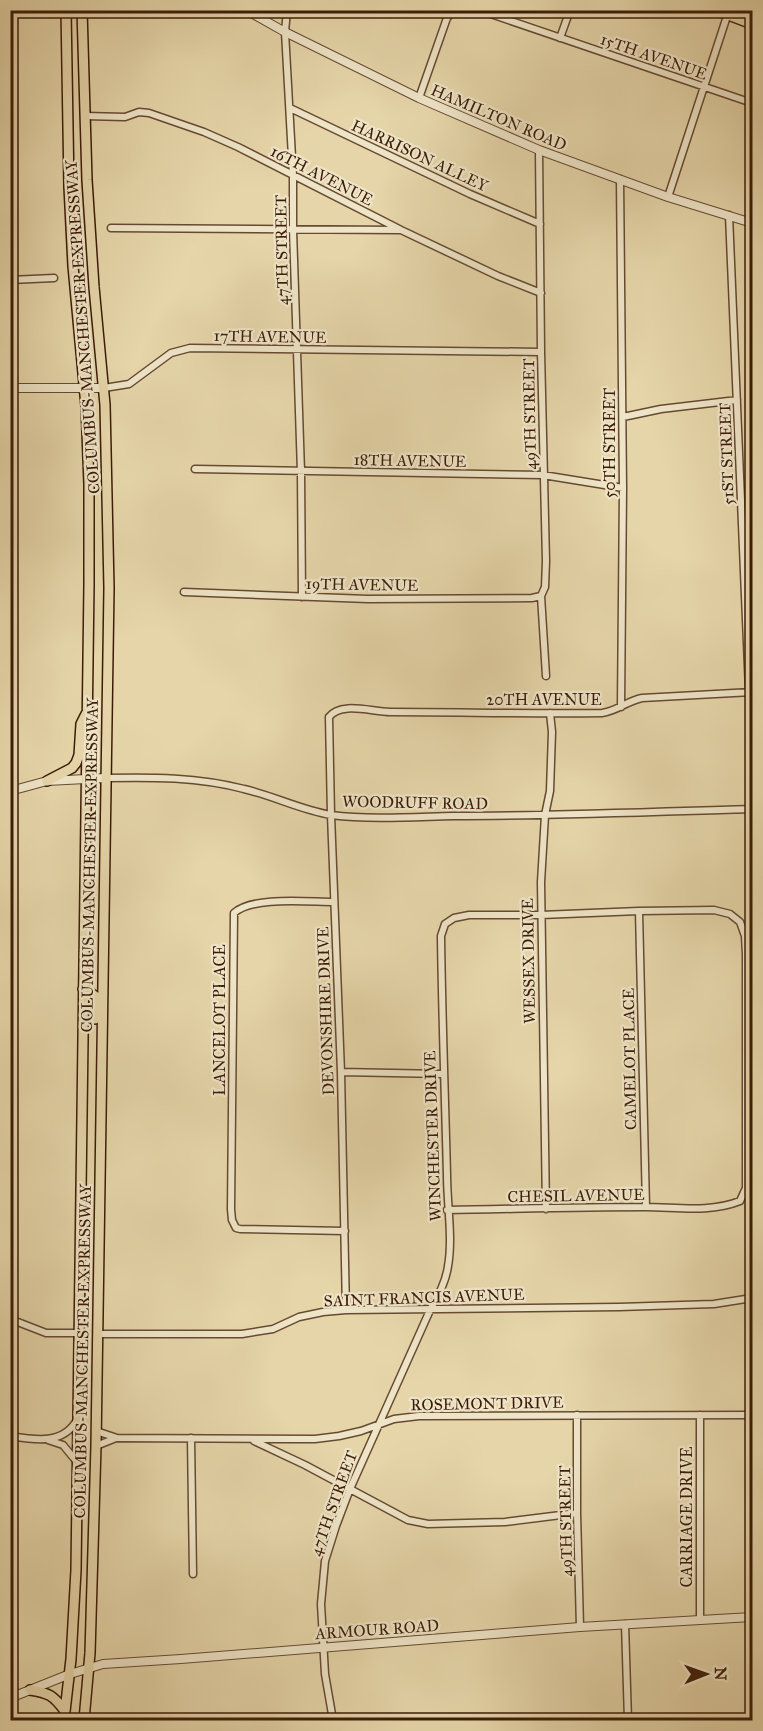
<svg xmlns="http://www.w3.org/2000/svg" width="763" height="1731" viewBox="0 0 763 1731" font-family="'IM FELL Great Primer',serif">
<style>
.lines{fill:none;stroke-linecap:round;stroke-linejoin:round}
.minor-casing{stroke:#664a31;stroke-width:9}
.tertiary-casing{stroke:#664a31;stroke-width:10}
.primary-casing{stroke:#3c1c09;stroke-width:12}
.minor{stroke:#eee4c7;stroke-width:6}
.tertiary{stroke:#eee4c7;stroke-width:8}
.primary{stroke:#e5d5a9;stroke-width:9}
.labels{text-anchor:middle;stroke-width:4.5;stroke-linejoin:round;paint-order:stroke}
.street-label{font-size:16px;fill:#3c1c09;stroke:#eee4c7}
</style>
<rect width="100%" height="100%" fill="#e5d5a9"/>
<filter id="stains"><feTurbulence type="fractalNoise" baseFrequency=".00333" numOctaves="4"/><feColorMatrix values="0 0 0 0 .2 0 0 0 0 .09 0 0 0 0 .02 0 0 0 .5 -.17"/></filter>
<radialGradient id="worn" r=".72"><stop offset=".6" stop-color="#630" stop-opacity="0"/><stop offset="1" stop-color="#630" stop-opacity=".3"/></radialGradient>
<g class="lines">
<defs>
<path id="minor" d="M287,10L285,32L293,175V230L301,472L302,597
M479,10L752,103
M560,38L570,10
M419,98L447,18L454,10
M290,108L470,194L540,224
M85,116L125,117L139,112L149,113L204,132L238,147L401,230L498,276L541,293
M539,150L541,352L546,561L545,587L541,596L546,676
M620,179L623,488L621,707
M668,197L729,10
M729,215L749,691
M111,228L399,230
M10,280L54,278
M104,388L129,384L171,353L190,348L541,352
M623,417L661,409L737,400
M195,469L543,475L623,488
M184,592L368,599L532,598L541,596
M105,778C152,777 198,777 244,789C274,796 301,810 331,815C371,820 413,817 453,816C553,816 653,812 752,809
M334,902C308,902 253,896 234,913L231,1209L232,1220L236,1228L240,1229L345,1231
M639,911L646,1207
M341,1072L443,1074
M546,1209L541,882L545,815L550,791L552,732L550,713
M346,1310L341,1072L331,815L329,717C341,701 372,712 390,712C461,712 531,714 602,713C617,711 627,701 642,698L752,692
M10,1319L46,1333H79
M98,1334H242L273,1329L299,1317L323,1312L346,1310L619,1307L714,1304L752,1298
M577,1415V1513L580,1627
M96,1431L117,1438L315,1439L339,1436L361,1431L394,1419L419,1416L752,1415
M10,1436C35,1440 63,1445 77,1420
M191,1438L193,1574
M48,1440L63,1445L77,1462
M254,1441L305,1465L408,1520L428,1524L505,1522L577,1513
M96,1446L116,1438
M700,1618V1415
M625,1624L628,1720
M333,1720L325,1674L321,1604L325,1561L336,1526L350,1489L431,1308C439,1295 446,1282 448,1266C453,1239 447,1203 447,1175C445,1095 442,1016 441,936L445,924L454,918L469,915H541L639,911L714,910L730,914L740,922L745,936L746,954V1188L740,1201C710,1213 676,1207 645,1207C579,1207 513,1209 447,1210"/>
<path id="tertiary" d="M246,10L285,32L419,98L539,150L668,197L752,223
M10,388H104
M10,791L47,781L105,778
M10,1698L70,1674L103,1664L181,1659L580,1627L752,1617"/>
<path id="primary" d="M82,10L87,180L94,287L105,405L109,588L96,1446L90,1653L84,1720
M715,10L752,24
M47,781L72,768L76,763L79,755L81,724L86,714
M83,989L95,996V1019
M30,1690C49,1693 53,1695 65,1711
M64,1720L71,1659L76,1570L89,584V485L86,406L73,266L69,187L66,10"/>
</defs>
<use href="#minor" class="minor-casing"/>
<use href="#tertiary" class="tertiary-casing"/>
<use href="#primary" class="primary-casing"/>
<use href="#minor" class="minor"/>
<use href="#tertiary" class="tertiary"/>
<use href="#primary" class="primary"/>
</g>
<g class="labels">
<g class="street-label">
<text transform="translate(654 56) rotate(19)" y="6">15TH AVENUE</text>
<text transform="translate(499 117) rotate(23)" y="6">HAMILTON ROAD</text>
<text transform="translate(420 155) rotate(25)" y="6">HARRISON ALLEY</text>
<text transform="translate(322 175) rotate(27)" y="6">16TH AVENUE</text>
<text transform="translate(281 250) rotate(-91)" y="6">47TH STREET</text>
<text transform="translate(82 327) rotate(-94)" y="6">COLUMBUS-MANCHESTER EXPRESSWAY</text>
<text transform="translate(270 336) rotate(1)" y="6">17TH AVENUE</text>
<text transform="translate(529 414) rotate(-91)" y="6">49TH STREET</text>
<text transform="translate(609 443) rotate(-90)" y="6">50TH STREET</text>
<text transform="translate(726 454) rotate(-92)" y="6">51ST STREET</text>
<text transform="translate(410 460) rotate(1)" y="6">18TH AVENUE</text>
<text transform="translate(362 584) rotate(1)" y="6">19TH AVENUE</text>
<text x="544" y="705">20TH AVENUE</text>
<text transform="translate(415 802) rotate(1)" y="6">WOODRUFF ROAD</text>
<text transform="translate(89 865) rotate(-89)" y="6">COLUMBUS-MANCHESTER EXPRESSWAY</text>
<text transform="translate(528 961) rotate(-91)" y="6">WESSEX DRIVE</text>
<text transform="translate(325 1011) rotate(-92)" y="6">DEVONSHIRE DRIVE</text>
<text transform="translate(219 1020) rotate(-90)" y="6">LANCELOT PLACE</text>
<text transform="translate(629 1059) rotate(-91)" y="6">CAMELOT PLACE</text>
<text transform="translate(432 1136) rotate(-92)" y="6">WINCHESTER DRIVE</text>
<text transform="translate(576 1195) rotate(-1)" y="6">CHESIL AVENUE</text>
<text transform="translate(424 1297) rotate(-2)" y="6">SAINT FRANCIS AVENUE</text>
<text transform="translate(82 1351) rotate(-89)" y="6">COLUMBUS-MANCHESTER EXPRESSWAY</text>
<text transform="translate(487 1403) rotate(-1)" y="6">ROSEMONT DRIVE</text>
<text transform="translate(333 1503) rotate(-70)" y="6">47TH STREET</text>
<text transform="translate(686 1517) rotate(-90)" y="6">CARRIAGE DRIVE</text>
<text transform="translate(565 1521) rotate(-91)" y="6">49TH STREET</text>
<text transform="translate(377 1629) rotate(-4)" y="6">ARMOUR ROAD</text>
</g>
</g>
<rect width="763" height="1731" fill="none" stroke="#e5d5a9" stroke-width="36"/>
<rect x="12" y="12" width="739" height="1707" fill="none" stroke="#3c1c09" stroke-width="3"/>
<rect x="18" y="18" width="727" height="1695" fill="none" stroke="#3c1c09" stroke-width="1.5"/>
<g transform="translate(706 1674) rotate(89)" stroke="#eee4c7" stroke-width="4.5" paint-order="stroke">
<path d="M0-4.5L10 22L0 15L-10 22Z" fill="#3c1c09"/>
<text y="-9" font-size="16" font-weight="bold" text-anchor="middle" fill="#3c1c09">N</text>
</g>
<rect width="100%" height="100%" filter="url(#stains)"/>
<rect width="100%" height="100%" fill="url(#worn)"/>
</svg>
